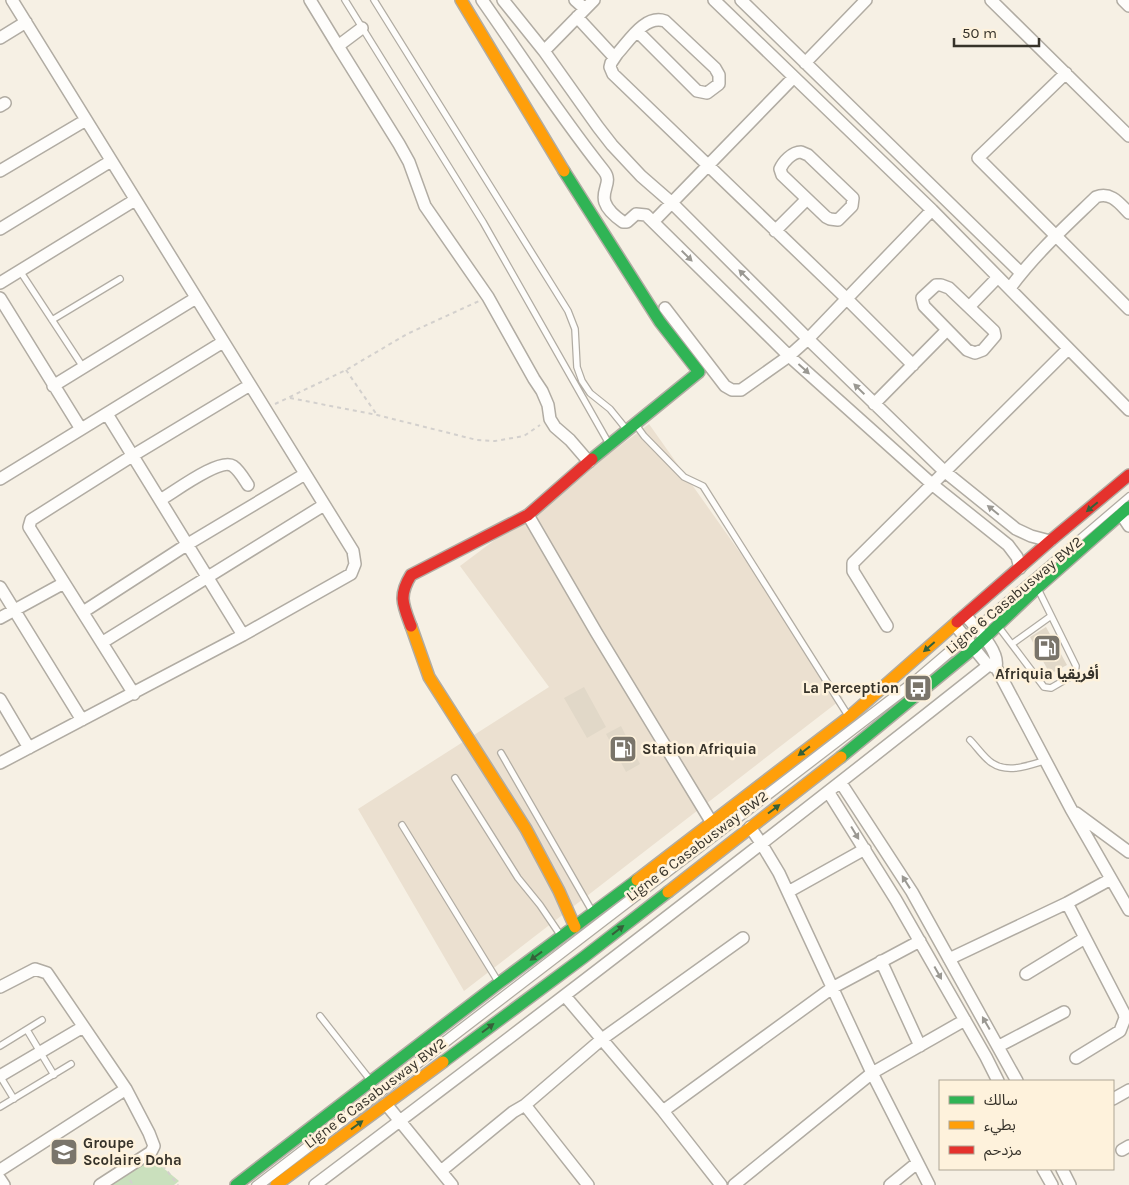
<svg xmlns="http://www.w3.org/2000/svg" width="1129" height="1185" viewBox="0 0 1129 1185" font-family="Karla,'Noto Sans Arabic',sans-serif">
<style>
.industrial{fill:#ebe0d0}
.green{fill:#cae0bd}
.building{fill:#e1d8c8}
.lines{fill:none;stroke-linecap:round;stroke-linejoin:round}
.lane-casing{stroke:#b1aca3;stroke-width:8}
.street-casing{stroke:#b1aca3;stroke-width:14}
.fast-casing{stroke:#b1aca3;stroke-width:14}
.slow-casing{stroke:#b1aca3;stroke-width:14}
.jam-casing{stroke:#b1aca3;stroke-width:14}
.path{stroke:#d3d0cd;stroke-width:2;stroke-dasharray:4 4;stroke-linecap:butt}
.lane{stroke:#fefdfb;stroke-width:5.5}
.street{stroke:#fefdfb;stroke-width:11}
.fast{stroke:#30b455;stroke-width:11}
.slow{stroke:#ff9f0a;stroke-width:11}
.jam{stroke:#e5322d;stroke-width:11}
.oneway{fill:#9a9892}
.oneway2{fill:#356039}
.labels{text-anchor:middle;stroke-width:5;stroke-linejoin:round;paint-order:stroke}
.street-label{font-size:15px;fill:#37332a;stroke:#fef2dc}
.poi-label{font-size:15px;font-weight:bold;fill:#37332a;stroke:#fef2dc;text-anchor:start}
</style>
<rect width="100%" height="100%" fill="#f6f0e4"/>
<path class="industrial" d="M649,424L843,698L464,991L358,809L549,687L460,566Z"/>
<path class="green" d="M150,1157L179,1181L174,1185H107Z"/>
<path class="building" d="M1046,627L1067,665L1050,674L1030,637Z
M584,687L606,727L587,738L564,698Z
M621,726L640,764L626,772L606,734Z"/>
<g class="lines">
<defs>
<path id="lane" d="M345,0L483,222L608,442
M374,0L568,311L575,329L577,367L582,381L590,393L610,409L627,430
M20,271L83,367
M52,320L120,279
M636,425L644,436L684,477L703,486L849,717
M998,626L1044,687L1051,688L1075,674L1076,666L1038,589
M1012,644L1051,616
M970,740C977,747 984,758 992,763C1008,774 1030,765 1047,760
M501,753L592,911
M455,778L518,878L540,905L561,936
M402,825L499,983
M320,1016L371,1081
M27,1030L54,1075
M0,1046L42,1020
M0,1076L14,1099
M0,1107L71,1064
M255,1185L911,682L1129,496
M262,1185L915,684L1016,598"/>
<path id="street" d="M310,0L338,46
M482,0C522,57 560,116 604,171C617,187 586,196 623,222H627L636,214L646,215L789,356L933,485L1008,545L1017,557L1020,568
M503,0L544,51L598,127L612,145L641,176L672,203L808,339L944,471L1016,529L1031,536L1050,541
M575,0L585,9
M714,0L932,210L1129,410
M741,0L1021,273
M991,0L1129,136
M1123,0L1129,6
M577,17L614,57
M362,28L338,46L399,144L409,162L425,206L488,297L534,379L542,391L548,405L550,419L555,427L570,440L589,462
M638,32L697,91L707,93L719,84V75L715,68L665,21C645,14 629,41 617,54L611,63L610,67L613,74L847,299L913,365
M0,38L26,22
M544,51L594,0
M805,63L866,0
M1066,73L978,158L1129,309
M0,106L5,103
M801,152L808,155L853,198L852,206L838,220L830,219L826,217L782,175L780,169C783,162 792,152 801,152Z
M0,171L86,120
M653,222L794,77
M0,229L111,161
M775,231L807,199
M0,283L135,200
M936,285H941L949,288L994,331L995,336L983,350L975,353L967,350L924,306L922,298Z
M1010,288C1035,254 1066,226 1096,197C1111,191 1120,204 1129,213
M0,298L81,429
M969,307L998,277
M665,308L725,386L732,390H741L789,356L808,339L932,210
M53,386L196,298
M874,404L947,330
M107,414L243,635
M0,479L223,342
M160,500C173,493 220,457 233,466C239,470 244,479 248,485
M1121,514L1129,526
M528,515L596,632L712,823
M0,587L82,720
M83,612L188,544L305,474
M966,616C976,628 1000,651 996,667L1071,809L1129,910
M0,618L64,583
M955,625L986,663L994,667
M887,626L853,571V563L1068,349
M103,642L324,505
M134,694L29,527L31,520L132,456L250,385
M0,699L29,748
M0,763L243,635L351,574L355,564L353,551L12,0
M841,783L912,892L1017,1081
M829,793L896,900L986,1057L998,1081
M1076,813L1129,852
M750,827L761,843L779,873L872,1073L929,1185
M788,892L865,849
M1067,903L1124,1013L1125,1018L1120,1031L1076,1058
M949,959L1067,903L1111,879
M881,961L920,1046
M1026,974L1085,938
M0,987L35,969L47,973L126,1089L149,1133L154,1146L151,1152L100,1185
M565,996L663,1111L721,1185
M999,1046L1064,1012
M0,1076L83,1027
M1113,1099L1129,1090
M386,1104L452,1185
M525,1105L588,1185
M663,1111L832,988L920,941
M1122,1150L1129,1146
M1043,1169L1052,1185
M1062,1169L1070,1185
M0,1170L126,1089
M441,1171L513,1112L525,1105L602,1039L743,938
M0,1179L4,1185
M315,1185C542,1014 767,841 989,665
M734,1185L872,1073L965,1020
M890,1185L917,1163"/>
<path id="fast" d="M564,171L660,322L699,372L592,459
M841,757L974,648L1037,588L1129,507
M443,1062L584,957L668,892
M236,1185L499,983L637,880"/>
<path id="slow" d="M461,0L564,171
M411,626L429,677L526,829L559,891L575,927
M637,880L849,717L957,622
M668,892L841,757
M276,1185L443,1062"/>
<path id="jam" d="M957,622L1050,541L1129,475
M411,626C403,605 398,596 411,575L528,515L592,459"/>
</defs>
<use href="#lane" class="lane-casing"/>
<use href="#street" class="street-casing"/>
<use href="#fast" class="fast-casing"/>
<use href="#slow" class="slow-casing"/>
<use href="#jam" class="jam-casing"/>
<path class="path" d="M346,370L377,415
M290,398L377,415L477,440L495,441L524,436L540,425
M275,404L346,370L407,334L479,301
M158,1159L178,1185
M130,1180L133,1185"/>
<use href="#lane" class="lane"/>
<use href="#street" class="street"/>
<use href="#fast" class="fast"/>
<use href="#slow" class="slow"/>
<use href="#jam" class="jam"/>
</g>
<defs><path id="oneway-solid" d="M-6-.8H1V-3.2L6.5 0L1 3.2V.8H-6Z" transform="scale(1.25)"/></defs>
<g class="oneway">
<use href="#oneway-solid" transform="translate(687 256) rotate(45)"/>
<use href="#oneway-solid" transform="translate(744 275) rotate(-135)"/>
<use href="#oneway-solid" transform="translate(804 369) rotate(42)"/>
<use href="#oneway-solid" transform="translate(859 389) rotate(-136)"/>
<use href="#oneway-solid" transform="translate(993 510) rotate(-141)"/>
<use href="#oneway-solid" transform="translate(855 833) rotate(59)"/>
<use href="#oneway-solid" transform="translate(906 882) rotate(-122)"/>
<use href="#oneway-solid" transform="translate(938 973) rotate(61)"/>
<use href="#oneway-solid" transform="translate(986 1023) rotate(-120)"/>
</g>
<g class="oneway2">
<use href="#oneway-solid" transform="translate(1092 507) rotate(140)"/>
<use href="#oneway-solid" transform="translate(929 647) rotate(139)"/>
<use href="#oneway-solid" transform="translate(804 751) rotate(142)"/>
<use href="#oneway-solid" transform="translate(774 809) rotate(-37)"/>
<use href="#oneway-solid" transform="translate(618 930) rotate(-38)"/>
<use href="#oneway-solid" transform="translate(536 956) rotate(144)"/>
<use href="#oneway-solid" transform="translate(488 1028) rotate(-37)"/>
<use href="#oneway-solid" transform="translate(357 1125) rotate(-36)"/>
</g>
<defs>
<symbol id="fuel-square" viewBox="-11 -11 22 22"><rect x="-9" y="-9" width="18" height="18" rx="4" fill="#7a756b" stroke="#fef2dc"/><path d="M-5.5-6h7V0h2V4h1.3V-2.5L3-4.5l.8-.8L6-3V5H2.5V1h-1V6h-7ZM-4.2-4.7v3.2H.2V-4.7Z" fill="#fff"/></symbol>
<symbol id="bus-square" viewBox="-11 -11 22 22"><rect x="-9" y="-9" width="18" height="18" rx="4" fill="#7a756b" stroke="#fef2dc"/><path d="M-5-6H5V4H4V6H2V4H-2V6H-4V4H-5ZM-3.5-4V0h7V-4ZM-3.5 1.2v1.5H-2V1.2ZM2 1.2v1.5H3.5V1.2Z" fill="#fff"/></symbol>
<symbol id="school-square" viewBox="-11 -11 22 22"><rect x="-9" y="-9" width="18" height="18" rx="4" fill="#7a756b" stroke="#fef2dc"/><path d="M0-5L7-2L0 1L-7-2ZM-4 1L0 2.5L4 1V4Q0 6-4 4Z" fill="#fff"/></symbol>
</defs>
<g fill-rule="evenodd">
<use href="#fuel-square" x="1031" y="632" width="32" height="32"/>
<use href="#bus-square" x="902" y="672" width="32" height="32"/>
<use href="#fuel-square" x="607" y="733" width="32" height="32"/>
<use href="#school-square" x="48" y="1136" width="32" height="32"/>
</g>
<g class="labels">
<g class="street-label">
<text transform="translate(1014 595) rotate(-40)" y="5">Ligne 6 Casabusway BW2</text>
<text transform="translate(697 846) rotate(-37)" y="5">Ligne 6 Casabusway BW2</text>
<text transform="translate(375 1093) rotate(-37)" y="5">Ligne 6 Casabusway BW2</text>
</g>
<g class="poi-label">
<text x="1047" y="679" text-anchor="middle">Afriquia أفريقيا</text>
<text x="899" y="693" text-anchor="end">La Perception</text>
<text x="642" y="754">Station Afriquia</text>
<text x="83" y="1148">Groupe<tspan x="83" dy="17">Scolaire Doha</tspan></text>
</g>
</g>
<rect x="939" y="1080" width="175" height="90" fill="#fef2dc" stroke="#aea695"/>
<rect x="949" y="1096" width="25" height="8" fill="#30b455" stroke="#aea695"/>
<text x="984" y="1105" font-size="15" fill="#37332a">سالك</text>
<rect x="949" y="1121" width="25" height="8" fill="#ff9f0a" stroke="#aea695"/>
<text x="984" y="1130" font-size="15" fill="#37332a">بطيء</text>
<rect x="949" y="1146" width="25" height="8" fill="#e5322d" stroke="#aea695"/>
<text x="984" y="1155" font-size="15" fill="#37332a">مزدحم</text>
<path d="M954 38v8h85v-8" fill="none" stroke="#37332a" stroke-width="2.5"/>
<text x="962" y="38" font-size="15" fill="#37332a" stroke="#fef2dc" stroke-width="4" paint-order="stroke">50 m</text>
</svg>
